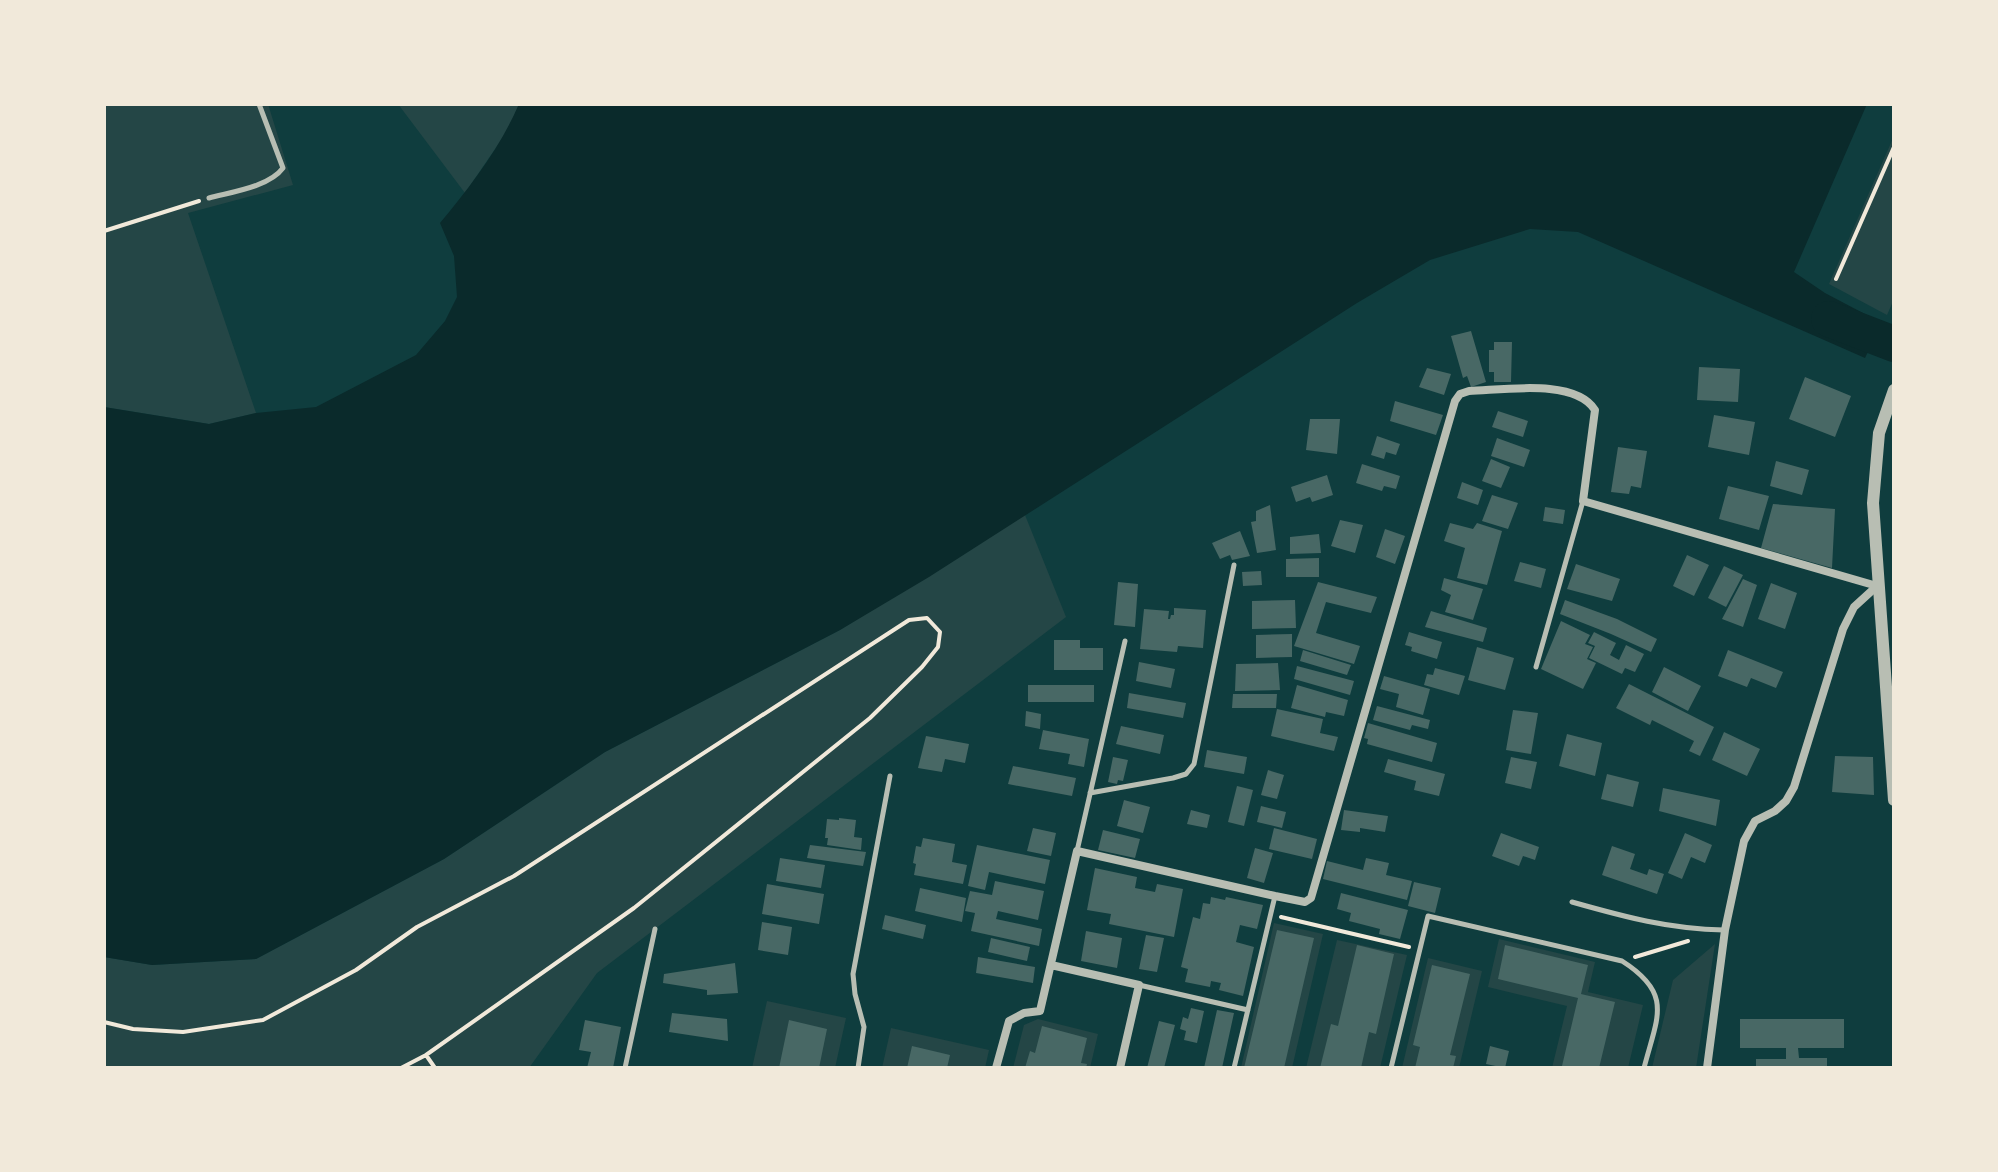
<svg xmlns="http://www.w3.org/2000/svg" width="1998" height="1172" viewBox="0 0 1998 1172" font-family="Poppins,sans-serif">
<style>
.green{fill:#244646}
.water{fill:#0a2a2b}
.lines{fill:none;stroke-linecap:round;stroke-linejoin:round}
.river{stroke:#0a2a2b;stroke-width:36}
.building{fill:#486865}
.path{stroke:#f1e9da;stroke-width:4}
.service{stroke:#b8beb3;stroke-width:5}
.minor{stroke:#b8beb3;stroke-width:8}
.tertiary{stroke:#b8beb3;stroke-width:12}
</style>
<rect width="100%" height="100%" fill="#0f3d3e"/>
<path class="green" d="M104,104H268L293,185L188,213L256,413L209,424L104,407Z
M398,104H519L508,130L465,193Z
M1894,136V299L1887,315L1829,284Z
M1025,515L1066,617L597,973L529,1068H104V957L152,965L256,959L444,859L605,752L840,630Z
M1274,923L1323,934L1292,1068H1241Z
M1499,939L1595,962L1588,992L1643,1005L1628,1068H1552L1567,1006L1488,987Z
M1337,940L1407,955L1380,1068H1306Z
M1715,944L1696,1068H1652L1673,980Z
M1428,958L1482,971L1459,1068H1402Z
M767,1001L846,1018L835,1068H752Z
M1038,1019L1098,1034L1090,1068H1013L1024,1025Z
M891,1028L989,1050L985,1068H882Z"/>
<path class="water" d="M519,104H1867L1794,272L1825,293L1882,323L1865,358L1578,232L1530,229L1430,260L1357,303L929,577L840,630L605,752L444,859L256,959L152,965L104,957V407L209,424L256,413L316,407L416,355L445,321L457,297L454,256L440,223C470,187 500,148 519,104Z"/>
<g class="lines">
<path class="river" d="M1829,319L1894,344"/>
</g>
<path class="building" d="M1471,331L1486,382L1471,387L1467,376L1463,378L1451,336Z
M1494,342H1512L1511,382H1494V372H1489V350H1494Z
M1699,367L1740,369L1738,402L1697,400Z
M1427,368L1451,374L1444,395L1419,387Z
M1805,377L1851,396L1835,437L1789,419Z
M1395,401L1443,415L1436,435L1390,421Z
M1498,411L1528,421L1523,437L1492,427Z
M1714,415L1755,422L1749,455L1708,447Z
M1310,419H1340L1337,454L1306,450Z
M1377,436L1400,444L1396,455L1386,452L1384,459L1371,455Z
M1497,438L1530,450L1524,467L1491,456Z
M1618,447L1647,451L1641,488L1631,486L1629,494L1611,492Z
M1491,459L1510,467L1501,488L1482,481Z
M1776,461L1809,470L1802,495L1770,486Z
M1362,464L1400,476L1396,489L1384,486L1382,491L1356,483Z
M1327,475L1333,495L1312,502L1310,497L1296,502L1291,487Z
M1462,482L1483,490L1478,505L1457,498Z
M1728,486L1769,496L1759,530L1719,519Z
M1492,495L1518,503L1508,529L1482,521Z
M1773,504L1835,509L1832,568L1761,548Z
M1270,505L1276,550L1257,553L1251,522L1256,521V511Z
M1545,507L1565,510L1563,524L1543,521Z
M1340,520L1363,525L1355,553L1331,546Z
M1450,523L1473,529L1477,523L1502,531L1487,585L1457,578L1465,548L1444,541Z
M1385,529L1405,536L1395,564L1376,557Z
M1240,531L1250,556L1232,560L1230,555L1220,559L1212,543Z
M1319,534L1321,553L1290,554V537Z
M1687,555L1709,565L1694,596L1673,586Z
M1319,558V577H1286V559Z
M1520,562L1546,569L1541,588L1514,581Z
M1576,564L1620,579L1612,601L1567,589Z
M1724,566L1743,575L1726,607L1708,598Z
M1261,571L1262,585L1243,586L1242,572Z
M1444,578L1483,589L1473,620L1445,612L1451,595L1441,590Z
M1743,579L1757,585L1743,627L1722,619Z
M1118,582L1138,584L1135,627L1114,625Z
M1318,582L1377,597L1371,613L1326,602L1316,633L1360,646L1354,664L1294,646Z
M1771,583L1797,593L1785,629L1758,619Z
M1295,600L1296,628L1252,629V601Z
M1565,600L1617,619L1657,639L1651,652L1611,634L1560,614Z
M1174,608L1206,610L1203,648L1178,646L1177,652L1140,649L1144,609L1169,611L1168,619H1170L1171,615H1174Z
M1431,611L1487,628L1483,642L1425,627Z
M1561,621L1590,635L1585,644L1593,647L1587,659L1596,663L1583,689L1541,669Z
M1409,632L1442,642L1437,659L1411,651L1412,647L1405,645Z
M1594,632L1616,643L1610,655L1619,660L1626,645L1644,654L1635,672L1625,668L1622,674L1589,658L1595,646L1588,643Z
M1292,634V657L1256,658V635Z
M1054,640H1080V648H1103V670H1054Z
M1477,647L1514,658L1505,690L1468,680Z
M1303,650L1351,665L1347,675L1300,661Z
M1728,650L1783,672L1776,688L1751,678L1747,687L1718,676Z
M1139,662L1175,669L1171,688L1136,681Z
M1278,663L1280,690L1235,691L1236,664Z
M1297,666L1354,681L1350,695L1294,679Z
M1664,667L1701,686L1688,711L1652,692Z
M1435,668L1465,676L1459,695L1424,685L1427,674L1433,675Z
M1384,676L1430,689L1423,715L1396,707L1399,694L1380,689Z
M1629,684L1714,727L1700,756L1689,751L1694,741L1652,720L1650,725L1616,708Z
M1028,685H1094V702H1028Z
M1297,685L1348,700L1344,716L1326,712L1325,717L1291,708Z
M1129,693L1186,703L1183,718L1127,708Z
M1233,694H1277L1276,708H1232Z
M1377,706L1430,720L1428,729L1412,725L1410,730L1373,720Z
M1277,709L1323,719L1320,733L1338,737L1334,751L1271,736Z
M1513,710L1538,713L1531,754L1506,750Z
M1026,711L1041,714L1040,729L1025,726Z
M1368,723L1437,743L1432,762L1367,744L1368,739L1364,738Z
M1121,726L1164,735L1160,754L1116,744Z
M1043,730L1089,739L1084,767L1068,764L1070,754L1039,749Z
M1724,732L1760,749L1747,776L1712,760Z
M1567,734L1602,743L1595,776L1559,766Z
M926,736L969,744L965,763L945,759L942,772L918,768Z
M1207,750L1247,757L1244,774L1204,767Z
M1835,756L1873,757L1874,795L1832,792Z
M1113,757L1128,760L1123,781L1118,780L1117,784L1108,782Z
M1511,757L1537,762L1531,789L1505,783Z
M1388,759L1445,774L1439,796L1414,790L1416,781L1384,772Z
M1013,766L1076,778L1072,796L1008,784Z
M1268,770L1284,775L1277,799L1261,795Z
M1607,774L1639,782L1633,807L1601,799Z
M1237,786L1253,790L1244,826L1228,822Z
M1663,788L1720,800L1716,826L1659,811Z
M1124,800L1150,807L1143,833L1117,826Z
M1261,806L1286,812L1282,828L1257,822Z
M1191,810L1210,815L1207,828L1187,824Z
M1344,810L1388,816L1385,832L1360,828V832L1341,830Z
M839,818L856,820L854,837L862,838L861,850L827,845L828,838H825L827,819L839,820Z
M1033,828L1056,833L1051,856L1027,851Z
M1274,828L1317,839L1312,859L1269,849Z
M1103,830L1140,839L1135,858L1098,850Z
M1501,833L1539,847L1535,860L1523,856L1519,866L1492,856Z
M1685,833L1712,845L1705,863L1691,857L1682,879L1668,873Z
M923,838L955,844L952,862L967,865L963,884L914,875L916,864L913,863L916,846L921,847Z
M810,845L866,852L863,866L807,858Z
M977,845L1050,860L1045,884L989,872L985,890L968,886Z
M1612,846L1635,854L1630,869L1647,875L1649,869L1664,874L1657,894L1602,875Z
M1255,848L1273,853L1264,883L1247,878Z
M780,858L825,865L821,888L776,881Z
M1366,858L1389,863L1386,875L1412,881L1407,900L1323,879L1327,861L1363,870Z
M1095,868L1137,877L1135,888L1155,892L1157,884L1183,889L1174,937L1109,924L1111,914L1087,910Z
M995,881L1044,891L1038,920L998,911L996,919L1042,929L1039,946L971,931L975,913L965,911L970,891L992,895Z
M1414,882L1441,888L1435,913L1408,906Z
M767,884L824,894L819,924L762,914Z
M920,888L966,898L962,922L915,911Z
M1341,893L1408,910L1400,939L1379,934L1380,929L1349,921L1351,913L1337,909Z
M1211,897L1225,900L1226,897L1263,905L1257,929L1240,925L1236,942L1254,947L1243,996L1219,990L1221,983L1211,981L1210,987L1185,982L1188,969L1181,967L1193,917L1200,919L1203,903L1210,904Z
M885,915L926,925L923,939L882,929Z
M762,922L792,927L788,955L758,950Z
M1277,930L1314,938L1284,1068H1244Z
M1086,931L1122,938L1117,968L1081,961Z
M1146,935L1164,938L1157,972L1139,969Z
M991,938L1030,947L1027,961L988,952Z
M1357,945L1394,954L1376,1034L1369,1032L1361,1068H1320L1331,1024L1338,1026Z
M1505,945L1588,965L1581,994L1615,1002L1599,1068L1562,1066L1578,998L1498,979Z
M978,957L1035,967L1033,983L976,973Z
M735,963L738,993L707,995V990L663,983L664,974Z
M1432,965L1470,974L1450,1055L1456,1056L1453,1068H1415L1420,1047L1413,1045Z
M1191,1008L1204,1011L1197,1043L1184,1040L1186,1031L1180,1029L1183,1017L1188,1019Z
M1217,1010L1234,1013L1222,1068H1204Z
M672,1013L727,1019L728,1041L669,1032Z
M1740,1019H1844V1048H1798L1799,1058H1827V1068H1756V1059H1786V1048H1740Z
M585,1020L621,1027L613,1068H587L591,1052L579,1050Z
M789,1020L827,1029L819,1068H779Z
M1159,1021L1175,1025L1164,1068H1147Z
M1042,1026L1087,1038L1081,1063L1087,1064L1086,1068H1025L1030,1051L1035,1053Z
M912,1046L950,1055L947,1068H907Z
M1490,1046L1509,1051L1505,1068L1486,1064Z"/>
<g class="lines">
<path class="path" d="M104,231L199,201
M1836,279L1894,147
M1281,917L1409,947
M1635,957L1688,941
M104,1022L133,1029L183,1032L263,1020L356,970L417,927L514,876L909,620L927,618L940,632L938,647L922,667L870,718L634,908L426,1055L401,1068
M426,1055L435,1068"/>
<path class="service" d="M209,198C231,192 269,187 283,168L259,104
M1536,667L1583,501
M1090,793L1173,778L1186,774L1194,764L1234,565
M1077,851L1125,641
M1572,902C1625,917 1669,929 1724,930
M1139,985L1248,1010
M625,1068L655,929
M858,1068L864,1027L855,994L853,974L890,776
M1234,1068L1275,896
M1391,1068L1428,916L1622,961C1674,994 1657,1017 1644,1068"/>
<path class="minor" d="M1051,965L1139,985L1120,1068
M996,1068L1009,1021L1024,1013L1040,1011L1077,851L1275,896L1305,902L1311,898L1455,401L1460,394L1469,391C1503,390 1575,378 1595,410L1583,501L1877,586
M1707,1068L1725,930L1744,841L1755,821L1775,811L1786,801L1794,787L1843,629L1854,607L1877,586"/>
<path class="tertiary" d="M1894,390L1879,433L1873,503L1894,800"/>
</g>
<rect width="1998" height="1172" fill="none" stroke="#f1e9da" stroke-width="212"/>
</svg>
